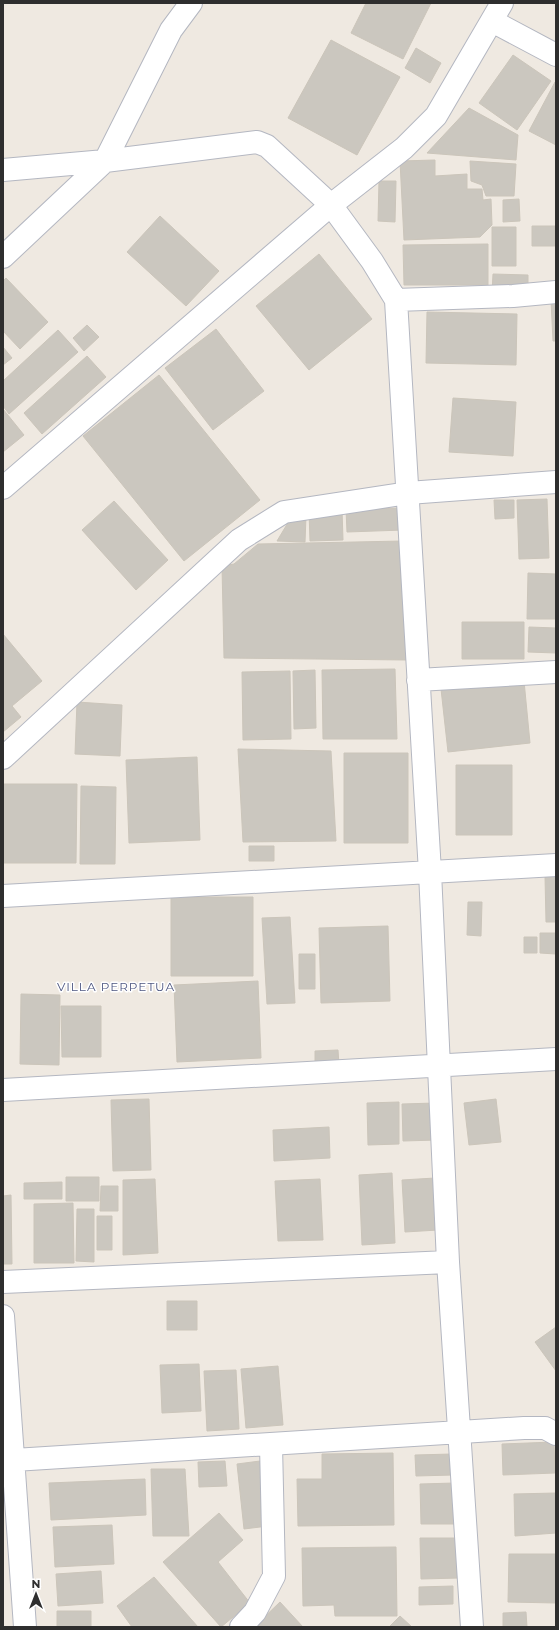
<svg xmlns="http://www.w3.org/2000/svg" width="559" height="1630" viewBox="0 0 559 1630" font-family="Montserrat,sans-serif">
<style>
.building{fill:#cbc7bf;stroke:#cbc5ba}
.lines{fill:none;stroke-linecap:round;stroke-linejoin:round}
.street-casing{stroke:#b4b7c1;stroke-width:24}
.street{stroke:#fff;stroke-width:22}
.labels{text-anchor:middle;stroke-width:3;stroke-linejoin:round;paint-order:stroke}
.neighbourhood-label{font-size:12px;letter-spacing:1px;fill:#4d5680;stroke:#fff}
</style>
<rect width="100%" height="100%" fill="#efe9e1"/>
<path class="building" d="M366,3H431L403,59L351,33Z
M331,40L400,77L357,155L288,118Z
M416,48L441,63L430,83L405,68Z
M513,55L551,81L517,130L479,103Z
M555,82H556V145L529,131Z
M469,108L518,135L516,160L427,153Z
M435,160V176L467,174V189H482L483,200L491,199L492,225L480,237L404,240L400,161Z
M470,161L516,164L514,196H486L482,185L471,181Z
M379,181H396L395,222L378,221Z
M519,199L520,221L503,222V200Z
M160,216L219,271L186,306L127,252Z
M532,226H555V246H532Z
M492,227H516V266H492Z
M488,244V285H404L403,245Z
M319,254L372,319L309,370L256,306Z
M493,274L528,275V293H492Z
M6,278L48,322L20,349L3,331V281Z
M551,300H556V341H553Z
M427,312L517,314L516,365L426,363Z
M87,325L99,337L84,351L73,338Z
M216,329L264,391L213,430L165,368Z
M58,330L78,352L9,414L3,406V381Z
M3,347L12,358L3,365Z
M87,356L106,377L42,434L24,413Z
M159,375L260,500L184,561L83,436Z
M453,398L516,402L513,456L449,452Z
M3,409L24,435L3,452Z
M547,499L549,558L519,559L517,500Z
M494,500H514V518L495,519Z
M114,501L168,560L136,590L82,530Z
M403,508V530L347,532L346,509Z
M342,510L343,540L310,541L309,511Z
M292,516H306L305,542L277,541Z
M403,541L407,660L224,658L222,566L234,564L258,544Z
M528,573L556,574V619H527Z
M462,622H524V659H462Z
M529,627L556,628V653L528,652Z
M3,634L42,681L12,706L21,717L3,732Z
M395,669L397,739H323L322,670Z
M315,670L316,728L294,729L293,671Z
M290,671L291,739L243,740L242,672Z
M524,681L530,743L448,752L441,689Z
M77,702L122,705L120,756L75,754Z
M238,749L331,751L336,841L243,842Z
M344,753H408V843H344Z
M197,757L200,840L129,843L126,760Z
M456,765H512V835H456Z
M3,784H77L76,863H3Z
M81,786L116,787L115,864H80Z
M249,846H274V861H249Z
M545,876H556V922H546Z
M171,897H253V976H171Z
M468,902H482L481,936L467,935Z
M290,917L295,1003L267,1004L262,918Z
M388,926L390,1001L321,1003L319,928Z
M540,933H556V954L540,953Z
M524,937H537V953H524Z
M299,954H315V989H299Z
M258,981L261,1058L177,1062L174,985Z
M21,994L60,995L59,1065L20,1064Z
M61,1006H101V1057H62Z
M338,1050L339,1065L315,1066V1051Z
M149,1099L151,1170L113,1171L111,1100Z
M496,1099L501,1142L469,1145L464,1103Z
M399,1102V1144L368,1145L367,1103Z
M435,1103L437,1140L403,1141L402,1104Z
M329,1127L330,1158L274,1161L273,1130Z
M392,1173L395,1243L362,1245L359,1175Z
M66,1177H99V1201H66Z
M435,1178L438,1230L405,1232L402,1180Z
M155,1179L158,1253L123,1255V1180Z
M320,1179L323,1240L278,1241L275,1181Z
M62,1182V1199H24V1183Z
M101,1186H118V1211H100Z
M11,1195L12,1264H3V1196Z
M73,1203L74,1263H34V1204Z
M77,1209H94V1262L76,1261Z
M97,1216H112V1250H97Z
M167,1301H197V1330H167Z
M556,1327V1371L535,1342Z
M199,1364L201,1411L162,1413L160,1365Z
M278,1366L283,1425L246,1428L241,1369Z
M236,1370L239,1429L207,1431L204,1371Z
M554,1442L555,1473L503,1475L502,1444Z
M393,1453L394,1525L298,1526L297,1479H322V1454Z
M452,1454L453,1475L416,1476L415,1455Z
M225,1461L227,1486L199,1487L198,1462Z
M260,1461L268,1526L244,1529L237,1464Z
M151,1469H185L189,1536H153Z
M145,1479L146,1515L51,1520L49,1483Z
M455,1483L456,1524H421L420,1484Z
M556,1493V1533L515,1536L514,1494Z
M219,1513L243,1540L218,1562L250,1603L221,1627L163,1562Z
M112,1525L114,1564L55,1567L53,1527Z
M420,1538H458L459,1578L421,1579Z
M396,1547L397,1616H335L334,1605L303,1606L302,1548Z
M509,1554H556V1603L508,1602Z
M101,1571L103,1603L58,1606L56,1574Z
M154,1577L198,1627H132L117,1606Z
M453,1586V1604L419,1605V1587Z
M280,1602L303,1627H254Z
M57,1611H91V1627H57Z
M526,1612L527,1627H503V1613Z
M400,1616L412,1627H389Z"/>
<g class="lines">
<defs>
<path id="street" d="M492,21L556,55
M3,170L105,161L257,142L267,146L331,205L372,261L396,300L430,872L448,1262L472,1627
M3,257L105,161L171,30L191,3
M396,300L513,296L556,292
M3,488L331,205L404,148L436,116L502,3
M418,680L556,672
M3,758L239,540L284,512L408,493L556,482
M3,896L556,865
M3,1090L556,1059
M3,1282L448,1262
M3,1316L25,1627
M14,1460L524,1428H545L556,1434
M241,1627L255,1612L274,1576L271,1445"/>
</defs>
<use href="#street" class="street-casing"/>
<use href="#street" class="street"/>
</g>
<g class="labels">
<g class="neighbourhood-label">
<text x="116" y="991">VILLA PERPETUA</text>
</g>
</g>
<rect width="559" height="1630" fill="none" stroke="#2e2e2e" stroke-width="8"/>
<g transform="translate(36 1594)" stroke="#ffffff" stroke-width="3" paint-order="stroke">
<path d="M0-3L7 15L0 10L-7 15Z" fill="#2e2e2e"/>
<text y="-6" font-size="11" font-weight="bold" text-anchor="middle" fill="#2e2e2e">N</text>
</g>
</svg>
